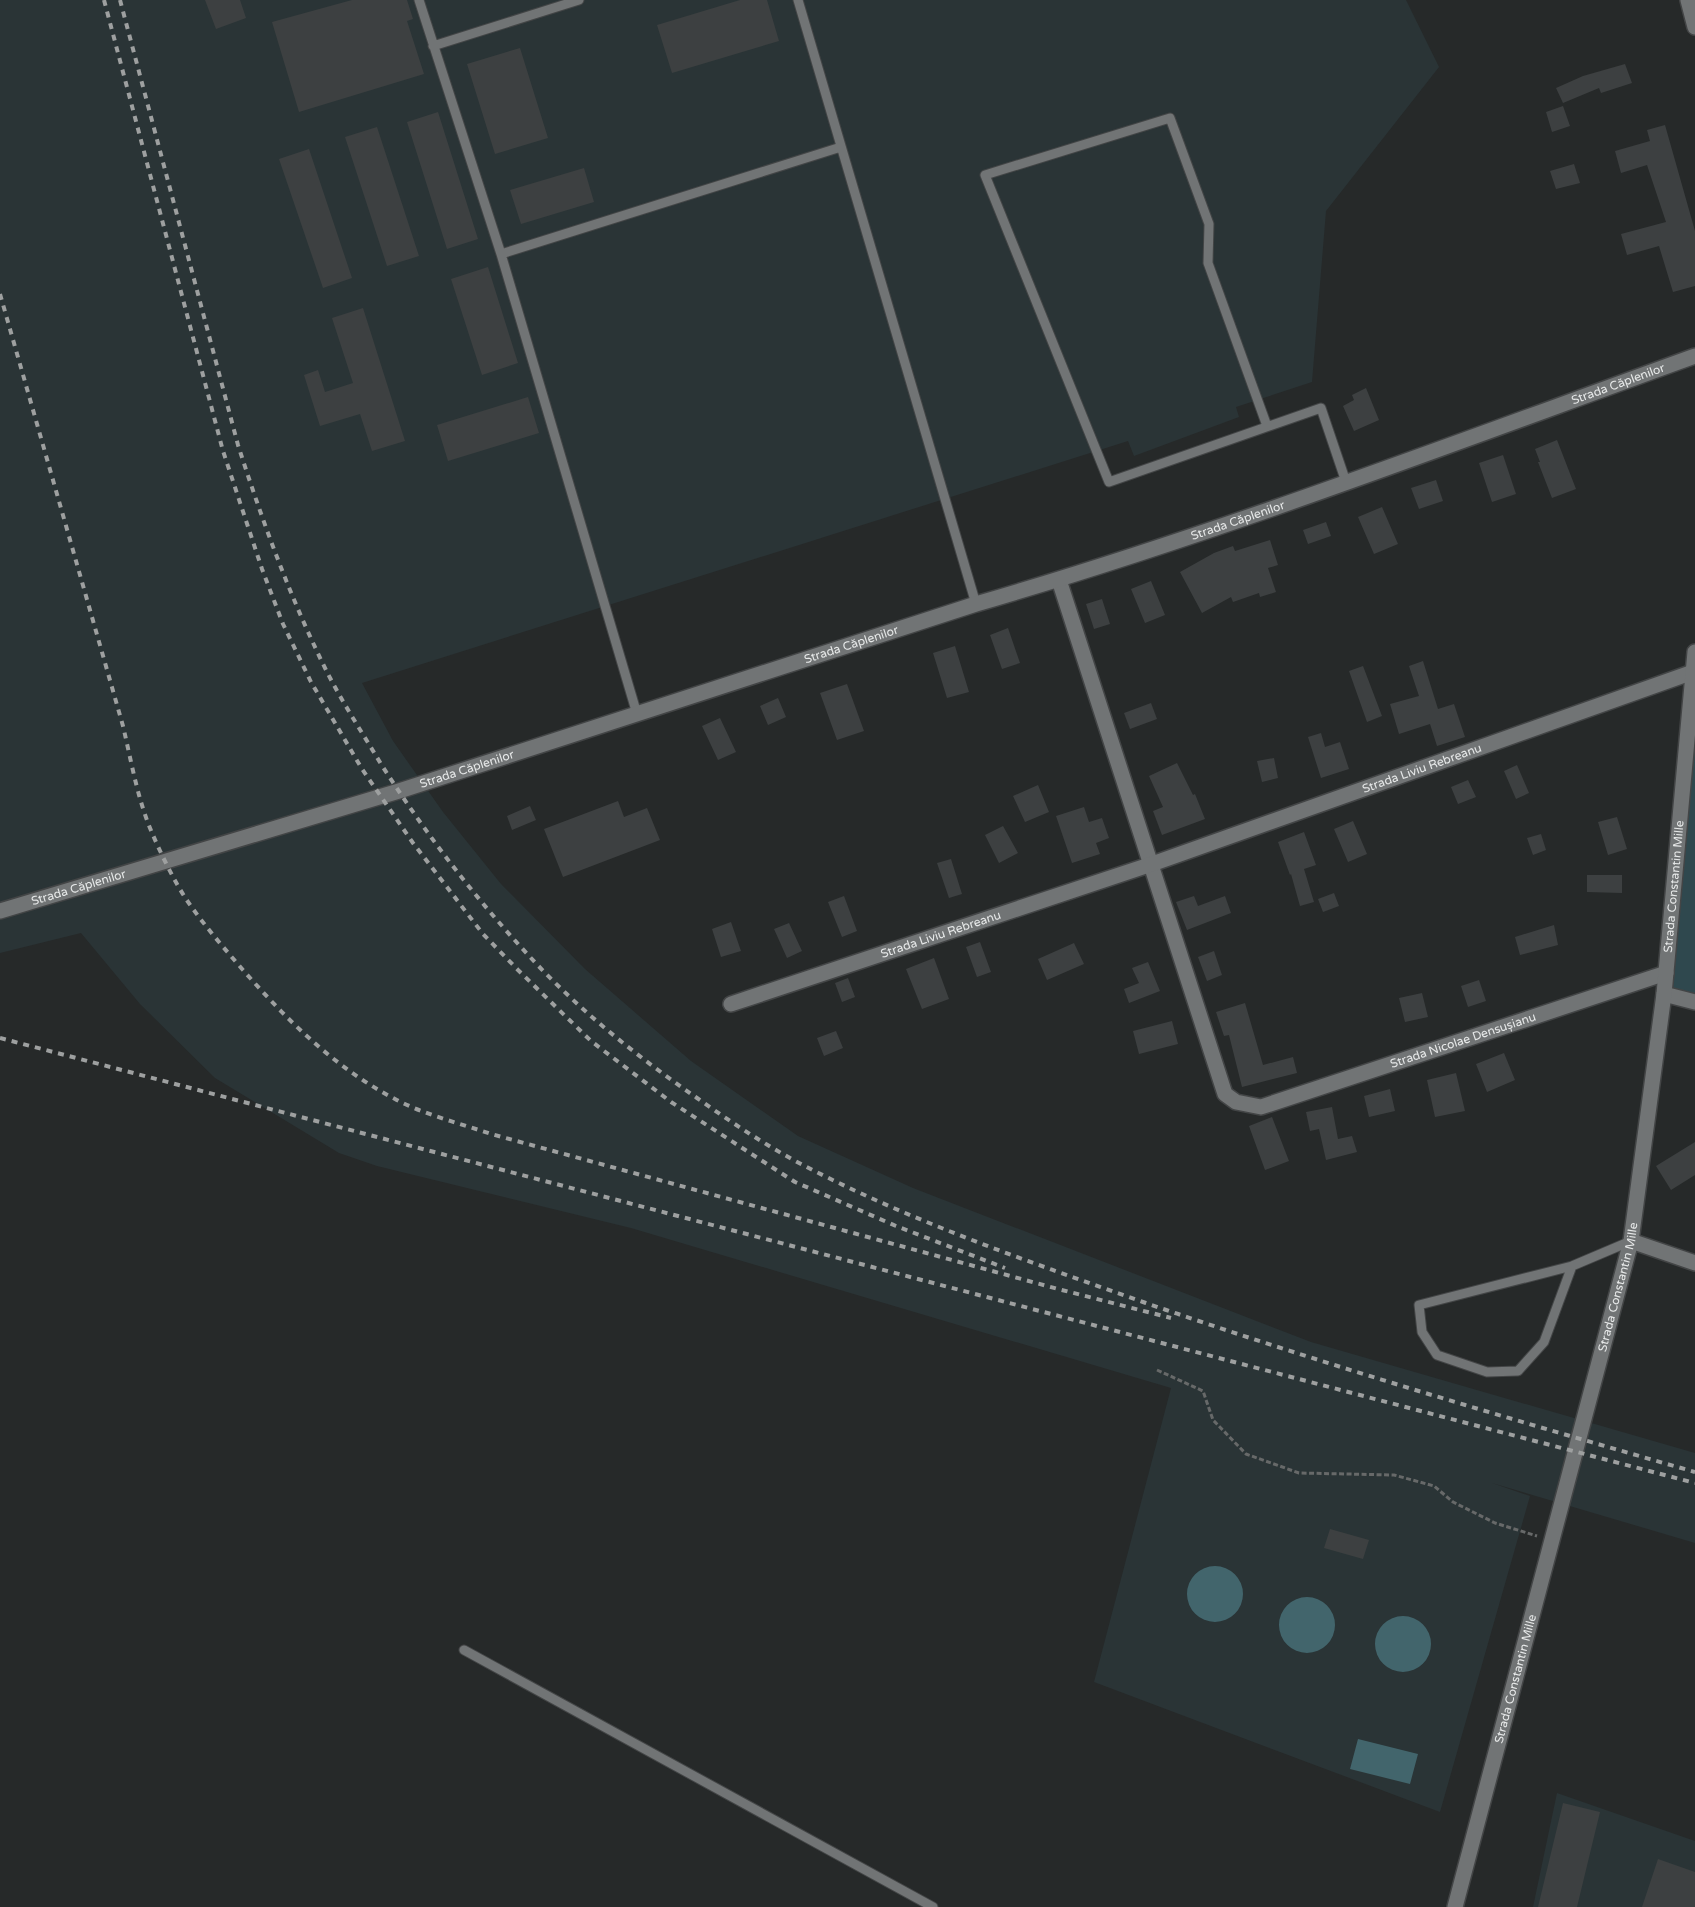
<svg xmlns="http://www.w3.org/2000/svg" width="1695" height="1907" viewBox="0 0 1695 1907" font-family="'Varela Round',sans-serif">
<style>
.built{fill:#2a3436}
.green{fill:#2f484e}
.water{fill:#42656c}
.building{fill:#3d4041}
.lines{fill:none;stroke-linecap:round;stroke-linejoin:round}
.service-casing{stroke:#434546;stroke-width:11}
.minor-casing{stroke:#434546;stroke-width:18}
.tertiary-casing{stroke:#434546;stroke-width:18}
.secondary-casing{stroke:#434546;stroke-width:18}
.path{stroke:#676969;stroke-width:3;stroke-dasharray:5 2.5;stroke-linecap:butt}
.service{stroke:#717475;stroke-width:9}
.minor{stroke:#717475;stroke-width:15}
.tertiary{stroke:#717475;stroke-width:15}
.secondary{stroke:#717475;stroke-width:15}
.rail{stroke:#9ea0a0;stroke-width:4;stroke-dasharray:6 6;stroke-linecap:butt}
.labels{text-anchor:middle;stroke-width:4;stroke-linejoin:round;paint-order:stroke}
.street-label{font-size:12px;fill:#e7e9e9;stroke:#262929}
</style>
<rect width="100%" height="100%" fill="#262929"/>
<path class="built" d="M0,0H1406L1439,67L1326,211L1312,382L1236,407L1239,417L1134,456L1128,441L362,683L393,741L443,812L501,884L585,969L691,1061L798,1136L913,1188L1311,1342L1695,1453V1543L1492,1483L1530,1496L1440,1812L1094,1682L1171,1388L631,1228L377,1166L339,1153L215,1078L140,1004L81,933L0,953Z
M1557,1793L1695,1841V1907H1533Z"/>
<path class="green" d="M1695,649V995L1659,987Z"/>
<path class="water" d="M1187 1594a28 28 0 1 1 56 0a28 28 0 1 1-56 0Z
M1279 1625a28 28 0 1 1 56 0a28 28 0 1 1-56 0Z
M1375 1644a28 28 0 1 1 56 0a28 28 0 1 1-56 0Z
M1358,1739L1418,1754L1410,1784L1350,1769Z"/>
<path class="building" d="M205,0H240L246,18L216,29Z
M352,0H407L413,19L407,21L424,74L299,112L272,22Z
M740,0H767L779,41L672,73L657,25Z
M520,48L548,138L495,154L467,64Z
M1625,64L1632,83L1601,93L1599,88L1563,103L1556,88L1583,76Z
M1563,106L1570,126L1552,132L1546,112Z
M438,112L478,239L447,249L407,122Z
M1665,125L1695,231V286L1673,292L1659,246L1627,255L1621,234L1666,222L1647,165L1621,173L1615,151L1650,141L1647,130Z
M377,127L419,256L387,266L345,137Z
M309,149L352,278L323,288L279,159Z
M1574,164L1580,183L1556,189L1550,171Z
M584,168L594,202L521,224L510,190Z
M488,267L518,363L482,375L451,279Z
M363,308L405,441L372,451L360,414L320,426L304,375L318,370L325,392L353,383L332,318Z
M1366,388L1379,420L1354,431L1343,406L1354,400L1352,395Z
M528,397L539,433L448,461L437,425Z
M1557,440L1576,489L1552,498L1538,462H1540L1535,449Z
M1503,455L1516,494L1492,502L1479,463Z
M1436,480L1443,501L1419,509L1411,488Z
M1382,507L1398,544L1374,554L1358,517Z
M1326,522L1331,536L1308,544L1303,530Z
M1270,540L1278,565L1268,568L1276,592L1260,597L1259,593L1233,602L1231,597L1202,613L1180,572L1214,553L1233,546L1235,551Z
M1151,581L1165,615L1145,623L1131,589Z
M1102,599L1110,624L1094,629L1086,604Z
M1008,628L1020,663L1002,669L990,635Z
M955,646L969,692L947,698L933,653Z
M1423,661L1438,709L1454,704L1465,737L1437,746L1430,724L1399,734L1390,704L1419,696L1409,666Z
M1363,666L1382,716L1367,722L1349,671Z
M847,684L864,731L837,740L820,693Z
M778,698L786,717L768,725L760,706Z
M1151,703L1157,719L1130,729L1124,713Z
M720,718L736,752L718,760L702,726Z
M1321,733L1325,747L1340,742L1349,769L1321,778L1308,737Z
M1274,758L1278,778L1262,782L1257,761Z
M1177,763L1193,795L1195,794L1205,819L1162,835L1153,811L1163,807L1149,776Z
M1517,765L1529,793L1516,799L1504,771Z
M1468,780L1476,797L1458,804L1451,787Z
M1038,785L1049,812L1025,822L1013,796Z
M618,801L624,817L647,808L660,840L563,877L544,829Z
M530,806L536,820L512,830L507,816Z
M1084,807L1089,822L1102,818L1109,838L1096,843L1100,854L1072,863L1056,816Z
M1617,817L1627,849L1608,855L1598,822Z
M1353,821L1367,854L1348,862L1334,829Z
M1003,826L1018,853L999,863L985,835Z
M1304,832L1316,865L1304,869L1314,902L1300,906L1291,874L1290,875L1278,842Z
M1541,834L1546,850L1533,855L1527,838Z
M951,859L962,894L949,898L937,863Z
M1587,875H1622V893L1587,892Z
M1334,893L1339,906L1323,912L1318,899Z
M844,896L857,931L842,937L828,902Z
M1194,896L1198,906L1225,896L1231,913L1187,930L1176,902Z
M731,922L741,951L721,957L712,929Z
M789,923L802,951L787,958L774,929Z
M1554,925L1558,945L1520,955L1515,937Z
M980,942L991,972L977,977L966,947Z
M1074,943L1084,964L1047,980L1038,959Z
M1214,951L1222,975L1207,981L1198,957Z
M934,958L949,999L922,1009L906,969Z
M1148,962L1160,991L1129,1003L1124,989L1139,983L1132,968Z
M848,978L855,997L842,1002L835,983Z
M1479,980L1486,1001L1468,1007L1461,986Z
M1422,993L1428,1017L1405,1022L1399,998Z
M1245,1003L1263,1065L1293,1057L1297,1073L1242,1087L1229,1035L1224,1036L1216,1012Z
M1172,1021L1178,1044L1139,1054L1133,1031Z
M836,1031L843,1048L824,1056L817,1038Z
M1504,1053L1515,1080L1487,1092L1476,1064Z
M1456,1073L1465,1111L1435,1117L1427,1080Z
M1390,1089L1395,1111L1369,1117L1364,1096Z
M1332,1107L1338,1139L1352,1136L1357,1152L1326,1160L1319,1129L1310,1131L1306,1112Z
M1272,1117L1289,1161L1265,1170L1249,1126Z
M1695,1142V1175L1671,1190L1656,1166Z
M1330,1529L1369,1540L1363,1559L1324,1548Z
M1563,1803L1600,1812L1577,1907H1538Z
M1658,1859L1695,1872V1907H1642Z"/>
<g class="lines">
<defs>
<path id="service" d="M419,0L501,254L637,714
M798,0L976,604
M433,46L579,0
M501,254L841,147
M1267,426L1208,263L1209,224L1170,118L985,175L1109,482L1321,408L1346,482
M1572,1266L1544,1342L1518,1371L1487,1372L1437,1355L1422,1332L1419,1305L1572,1266L1631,1241
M464,1650L933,1907"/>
<g id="minor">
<path id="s1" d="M1059,580L1225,1094L1236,1102L1261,1107L1666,973"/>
<path d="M1664,994L1695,1002"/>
<path id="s2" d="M731,1004L1152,864L1693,672"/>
<path d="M1631,1241L1695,1263"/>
</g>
<g id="tertiary">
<path id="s3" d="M0,911L399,791L976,604C1220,533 1457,442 1695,356"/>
</g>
<g id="secondary">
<path d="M1688,0L1695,27"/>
<path id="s4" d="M1455,1907L1631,1241L1664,994L1695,652"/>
</g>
</defs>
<use href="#service" class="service-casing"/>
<use href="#minor" class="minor-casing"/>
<use href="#tertiary" class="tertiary-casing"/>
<use href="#secondary" class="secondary-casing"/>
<path class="path" d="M1157,1370L1203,1391L1213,1420L1246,1454L1299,1473L1394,1475L1434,1486L1453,1502L1495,1523L1537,1536"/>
<use href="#service" class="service"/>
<use href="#minor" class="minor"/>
<use href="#tertiary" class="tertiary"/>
<use href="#secondary" class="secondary"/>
<path class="rail" d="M104,0L223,451L262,569L283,624L311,682L362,769L413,843L483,934L518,970L591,1041L671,1102L795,1182L896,1226L1005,1268
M120,0L238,445C263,523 291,600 328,674C344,705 363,734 381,764C425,833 475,898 531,958C580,1011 638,1057 697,1098C731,1122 765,1145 801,1164C910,1221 1027,1261 1143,1302C1325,1365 1510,1419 1695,1472
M0,294L123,726C131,760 137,796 150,828C160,852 172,877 186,899C203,924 223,947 243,970C287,1020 335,1068 395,1099C425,1115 459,1123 491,1134L1058,1289L1171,1318
M0,1038L1695,1483"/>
</g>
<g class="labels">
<g class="street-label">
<text dy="4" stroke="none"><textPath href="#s3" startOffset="1702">Strada Căplenilor</textPath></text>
<text dy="4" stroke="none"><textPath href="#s3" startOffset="1298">Strada Căplenilor</textPath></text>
<text dy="4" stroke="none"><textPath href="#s3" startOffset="892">Strada Căplenilor</textPath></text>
<text dy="4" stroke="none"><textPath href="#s2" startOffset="730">Strada Liviu Rebreanu</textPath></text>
<text dy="4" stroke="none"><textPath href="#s3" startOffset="488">Strada Căplenilor</textPath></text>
<text dy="4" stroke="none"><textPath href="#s4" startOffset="1046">Strada Constantin Mille</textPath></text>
<text dy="4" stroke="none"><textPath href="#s3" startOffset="82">Strada Căplenilor</textPath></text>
<text dy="4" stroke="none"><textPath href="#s2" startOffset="221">Strada Liviu Rebreanu</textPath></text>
<text dy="4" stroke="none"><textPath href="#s1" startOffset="792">Strada Nicolae Densușianu</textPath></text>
<text dy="4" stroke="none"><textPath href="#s4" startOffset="641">Strada Constantin Mille</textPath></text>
<text dy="4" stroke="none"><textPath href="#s4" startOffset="236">Strada Constantin Mille</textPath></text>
</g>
</g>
</svg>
